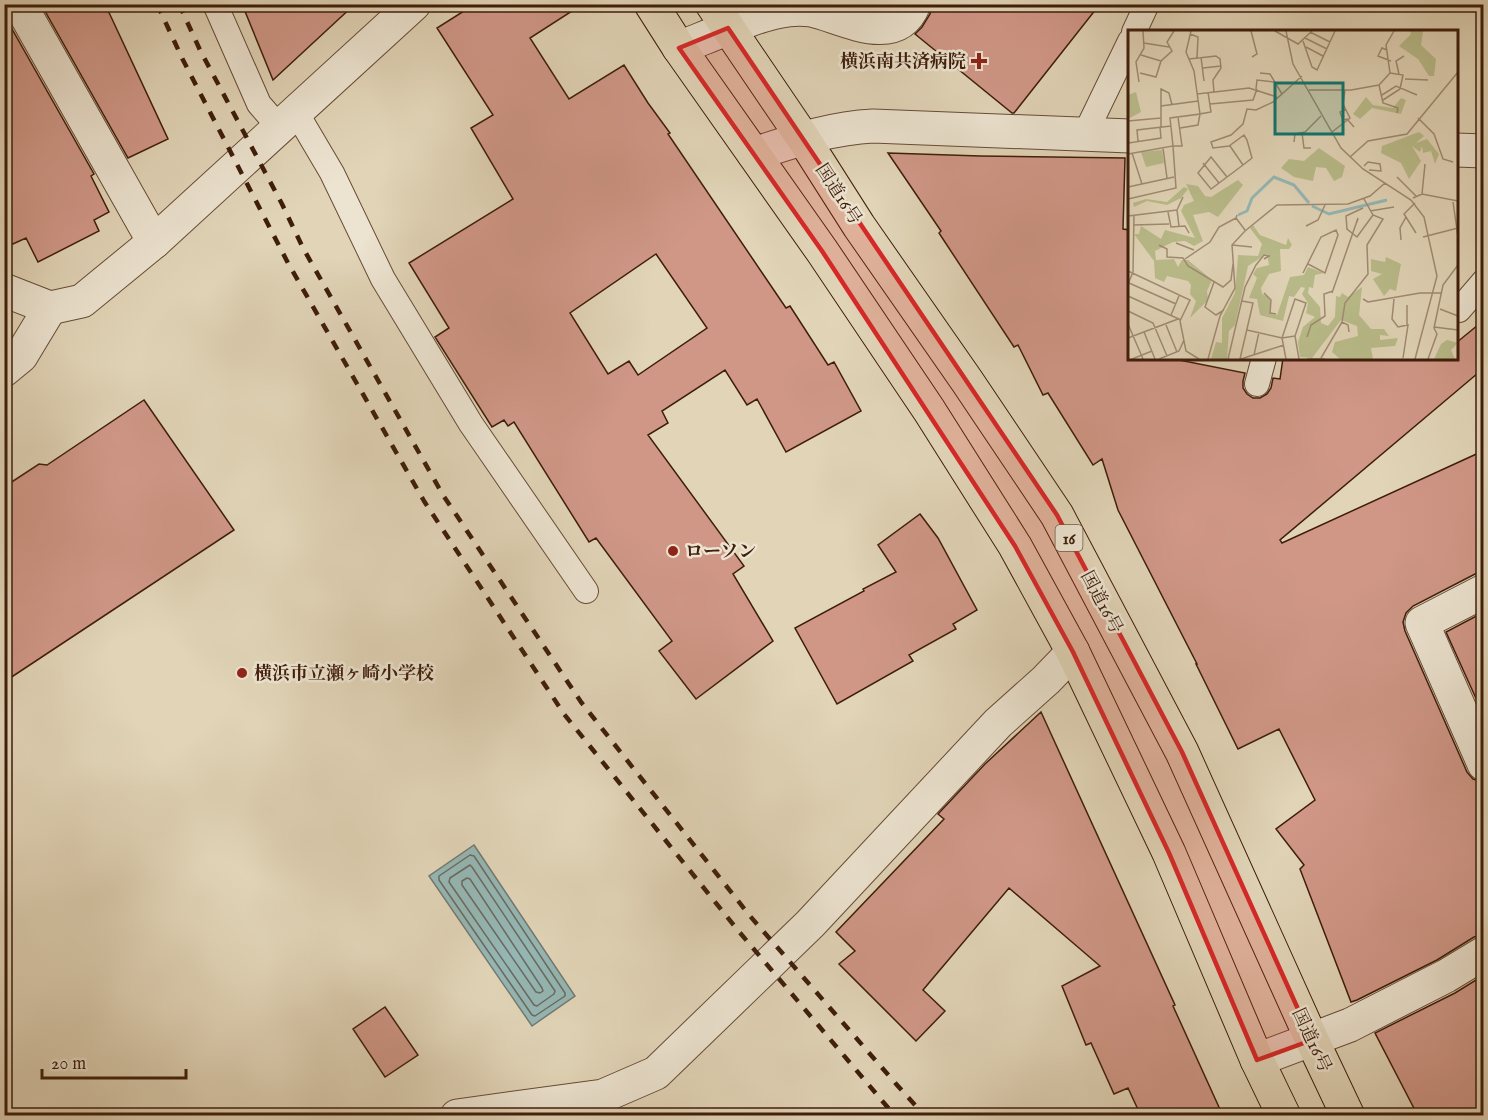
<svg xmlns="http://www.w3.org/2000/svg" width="1488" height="1120" viewBox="0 0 1488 1120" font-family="'IM FELL English','Noto Serif JP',serif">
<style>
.water{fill:#95b7b4;stroke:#727970;stroke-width:1.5}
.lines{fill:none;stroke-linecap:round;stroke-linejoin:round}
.shore{stroke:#6a6a60;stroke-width:1.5}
.building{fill:#d09787;stroke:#3e1d0b;stroke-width:1.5;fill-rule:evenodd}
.service-casing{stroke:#674b36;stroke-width:26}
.pedestrian-casing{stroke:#674b36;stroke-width:35}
.minor-casing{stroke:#674b36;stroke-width:35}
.tertiary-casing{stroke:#674b36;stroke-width:35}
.trunk-casing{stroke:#3e1d0b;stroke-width:35}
.service{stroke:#ece3d0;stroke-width:24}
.pedestrian{stroke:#ece3d0;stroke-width:33}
.minor{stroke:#ece3d0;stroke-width:33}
.tertiary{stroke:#ece3d0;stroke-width:33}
.trunk{stroke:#e1d4b7;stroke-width:33}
.rail{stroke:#3e1d0b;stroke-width:4.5;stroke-dasharray:10 10;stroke-linecap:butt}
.marked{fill:#d62828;fill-opacity:0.2;stroke:#d62828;stroke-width:4.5;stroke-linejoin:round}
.poi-dot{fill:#8f2418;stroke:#ece3d0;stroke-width:2}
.labels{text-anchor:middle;stroke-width:5;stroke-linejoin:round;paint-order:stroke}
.shield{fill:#ece3d0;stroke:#725846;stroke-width:1.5}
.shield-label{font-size:16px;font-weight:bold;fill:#3e1d0b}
.poi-label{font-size:18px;font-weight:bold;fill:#3e1d0b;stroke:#ece3d0;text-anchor:start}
.street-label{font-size:18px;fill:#3e1d0b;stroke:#ece3d0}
.inset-river{fill:none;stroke:#95b7b4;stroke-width:3}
.inset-road{fill:none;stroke:#a08b72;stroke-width:1.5}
.view{fill:#0f766e;fill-opacity:0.15;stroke:#0f766e;stroke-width:3}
.inset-edge{fill:none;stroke:#3e1d0b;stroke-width:3}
</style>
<rect width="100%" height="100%" fill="#e1d4b7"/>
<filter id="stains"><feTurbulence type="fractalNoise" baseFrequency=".00333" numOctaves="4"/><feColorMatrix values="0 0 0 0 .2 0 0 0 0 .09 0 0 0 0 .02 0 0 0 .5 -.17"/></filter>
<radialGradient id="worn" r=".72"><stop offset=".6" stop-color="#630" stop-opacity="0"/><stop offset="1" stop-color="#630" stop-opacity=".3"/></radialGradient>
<path class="water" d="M474,845L575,996L532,1026L429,876Z"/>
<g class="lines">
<path class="shore" d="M470,855L474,856L565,993V996L535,1016L532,1015L439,880V876Z
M470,865L472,867L555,991L554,994L537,1006L534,1005L449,882L450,878Z
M467,878L470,879L542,988L543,991L540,993L536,992L462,885V881Z"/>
</g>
<path class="building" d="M41,4H105L168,139L128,158Z
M242,4H355L273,80Z
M475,4H583L530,38L569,99L624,65L648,103L670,133L668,134L786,308L790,306L828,365L834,362L861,411L786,452L757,399L747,405L725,370L662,411L668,423L648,435L744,566L733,574L773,641L696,699L659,651L672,641L596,538L589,542L514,422L508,426L504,420L492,427L435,337L449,328L409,263L513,199L471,128L493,115L437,28ZM656,254L707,328L638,375L629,361L608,374L570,313Z
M933,4H1100L1014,113H1012L915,34L922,27L930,14Z
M4,19L8,22L94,174L91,176L109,212L94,220L99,231L38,262L26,238L4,248Z
M888,153L980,156L1125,158L1123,229L1130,230V358H1169L1245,373L1243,381V388L1247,394L1253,398H1260L1267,394L1271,388L1273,378L1280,379L1283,358H1456V343L1484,320V368L1280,540L1282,543L1483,451L1484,572L1475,574L1413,606L1406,613L1403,622L1405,631L1467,772L1473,779L1484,782V934L1474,937L1437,960L1357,1000L1351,1002L1300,869L1304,865L1276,829L1315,800L1279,729L1238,749L1196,664H1197L1118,510L1102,459L1093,465L1048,393L1043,395L1018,345L1014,347L939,233L941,231Z
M144,400L234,530L4,682V487L39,464L47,465Z
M920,514L938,538L977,610L953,624L956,629L909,655L913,661L837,704L795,628L864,591L863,589L896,572L878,545Z
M1484,612V716L1446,632Z
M1041,712L1175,1005L1173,1006L1223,1116H1141L1128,1088L1114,1094L1091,1043L1086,1045L1062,986L1100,966L1009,888L923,990L945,1011L916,1041L839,964L855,951L836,932L944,819L938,814L985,764Z
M1484,975V1116H1418L1375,1033L1455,993Z
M385,1007L418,1055L385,1077L353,1029Z"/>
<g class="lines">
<defs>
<path id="service" d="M215,4L259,104L279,127
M1134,32L1147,4
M296,112L332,173L383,279L471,424L586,591
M1085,134L1130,41
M1456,310H1459L1484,281
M1257,384L1264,358"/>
<path id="pedestrian" d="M679,48C704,38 728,28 752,19C764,15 776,11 788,10C795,9 804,9 811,10C843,17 896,49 914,4"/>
<path id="minor" d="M16,4L23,10L154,242
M1456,150L1484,151
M754,154C794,141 831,128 873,126L1130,136
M4,370L21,356L50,308
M1484,591L1422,623L1484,764
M1257,1060L1350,1025L1446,976L1484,953
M457,1116L603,1096L656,1073L810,924L998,723L1046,680L1073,652"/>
<path id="tertiary" d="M4,290L50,308L82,301L154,242L414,4"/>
<path id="trunk" d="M651,4L679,48L822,251L929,410L1015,546L1073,652L1169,853L1257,1060L1284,1116
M712,4L803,138L859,226L967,381L1057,515L1182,752L1312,1040L1348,1116"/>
</defs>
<use href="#service" class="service-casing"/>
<use href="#pedestrian" class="pedestrian-casing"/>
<use href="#minor" class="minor-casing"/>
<use href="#tertiary" class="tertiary-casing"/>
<use href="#trunk" class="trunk-casing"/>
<use href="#service" class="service"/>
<use href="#pedestrian" class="pedestrian"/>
<use href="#minor" class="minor"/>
<use href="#tertiary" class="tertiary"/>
<use href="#trunk" class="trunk"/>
<path class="rail" d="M157,4L183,60L288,263L424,501L564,714L736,928L895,1116
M179,4L200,50L282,204L303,248L443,495L581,702L750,916L897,1085L925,1116"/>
</g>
<path class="marked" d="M728,28L1057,515L1182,752L1312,1040L1257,1060L1169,853L1073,652L1015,546L822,251L679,48Z"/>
<g class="poi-dot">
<path d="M976 52h6v6h6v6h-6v6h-6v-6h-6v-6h6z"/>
<circle cx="673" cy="551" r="6"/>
<circle cx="242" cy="673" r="6"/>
</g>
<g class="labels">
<rect class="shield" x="1055.5" y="525" width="27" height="26" rx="4.5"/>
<g class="shield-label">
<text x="1069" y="544">16</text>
</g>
<g class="poi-label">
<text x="966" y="67" text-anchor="end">横浜南共済病院</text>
<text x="685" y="557">ローソン</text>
<text x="254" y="679">横浜市立瀬ヶ崎小学校</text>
</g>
<g class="street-label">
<text transform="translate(839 194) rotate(57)" y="6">国道16号</text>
<text transform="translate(1102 602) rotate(62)" y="6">国道16号</text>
<text transform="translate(1312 1040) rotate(65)" y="6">国道16号</text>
</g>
</g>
<g transform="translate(1128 30)">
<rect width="330" height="330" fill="#e1d4b7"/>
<path d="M282,1H295L293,15L308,29L306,46H301L290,29L271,16L283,4ZM8,62L13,82L0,89V65ZM238,67L245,75L265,78L273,68L278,70L273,84L244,78L232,89L225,84ZM291,102L296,106L288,113L299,109L311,124L307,134L303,121L295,123L294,116L292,122L284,116L293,131L281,149L273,133L253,123L254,116ZM191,118L217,136L214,147L206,151L198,138L188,137L185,151L166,147L153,138L161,129L176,131ZM34,120L36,133L18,137L13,122ZM110,150L115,155L90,187L81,182L65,185L75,211L66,216L57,211L45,212L27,221L28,230L46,229L50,237L54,230H60L84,250L79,261L80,270L62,288L68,271L62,264L63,255L60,251L39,246L36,252L27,248L26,231L6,204H11L13,196L33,209L37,200L67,208L53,181L56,175L66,171L58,154L70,156L77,166L83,167ZM56,157L60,159L53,168L39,175L19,171L6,177L5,173L18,169L39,172ZM125,195L132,205L158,215L160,208L164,215L161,219H152L153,241L141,244L133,258L134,264L142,268V284L149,285L162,247L176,245L180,237L196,243L187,245L185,258L181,257L180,263L192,277L193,293L200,296L207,287L208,266L212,267L214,263L220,267L234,257L231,285L243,299H256L261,306L252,305V310L270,308L267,316L243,318L245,329H212L204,322L207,312L230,306L229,296L213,290L184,328L172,327L170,312L175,297L187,287L178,283L180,273L174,264L177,258L173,257L166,267L161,266L155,291L132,285L129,269L121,268L129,248L125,244L129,238L141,235L139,224L120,236L107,295L101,301L99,329H83L88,312L94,313V288L107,263L110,225L130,226L134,214L122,198ZM258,227L273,234L268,261L262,259L256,266L245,249L254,244L243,241V229L257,232ZM319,310L330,313L323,320L327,329H306L313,314Z" fill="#b9bb8a"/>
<path class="inset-river" d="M184,176L201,184L259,170M110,185L119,181L124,168L146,147L166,155L181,173"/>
<path class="inset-road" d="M123,1L129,24L124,27M147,1L170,14L184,1M158,1L165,34L213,118L235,139L283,170L296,187L309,246L287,329M182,2L202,12M62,4L70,7L69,28M177,8L199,19M175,11L184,37L189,40L207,1M16,13L41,17M178,17L195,26M259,20L254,18L250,26L263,31M13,25L33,31M73,27L76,51M61,29L88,26L92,29L93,38L85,50L86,62M75,38L93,36M12,43L28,47L33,31L44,21L39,12L46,1M132,43L142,44L154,64M262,43L275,45L272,59M271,44L268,31L276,26M277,49L300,50M11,52L8,32L16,18L15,1M251,55L255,73L270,78L269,83M128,59L129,50L146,52M181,60H223L251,55L262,43L258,15L266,1M69,64L121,58L149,67M254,65L268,56L289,65M255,70L272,59M82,74L125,70L129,59M33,76L70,71M218,79L212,82L215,90L219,89L226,97M290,88L306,104L315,129L325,132M0,91L33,88M33,97V59L41,63L44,75M52,98L70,95L72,84L83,82L80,62M204,102L222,88L215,74L217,60M174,103L176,118H183M0,110L1,113L33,108L32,97M10,111L9,100L43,96M166,112L167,104L177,102L193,86M102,116L115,135M35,118L39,148M4,123L14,154M0,124L45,116L42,88L72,84L66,41L58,22L63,1M222,127L240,111L279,104L330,42M75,133L91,153M236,136L240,132L252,134L253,141L241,140M99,147L83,127L70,143L83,159L115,135L124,128L119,110L116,105L101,116L85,118L83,112L103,105L115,94L119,79L128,80L145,72L174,46M269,147L288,166M0,157L46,147M294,164L297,134M285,168L294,164L330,171M0,169L48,158L45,116H54L50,87M325,172L330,207M287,173L276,184L288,203M235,178L218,186L219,199L229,207L245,185M242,181L266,177M40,182L43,197L57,196L61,203M109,185L108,188L117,200M0,186L49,180M5,195L41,194M51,196L49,180L55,167M178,196L190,190L197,175M295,207L330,198M273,210L272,198L278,187M48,213L66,220M31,215L39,219V227L55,228L60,236L95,257L103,250L105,234M104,215L124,217M57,229L82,212L91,197L108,188M0,241L62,270L52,291L58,321L71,329M175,243L193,207L208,200L210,205L197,243L180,234M86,252L77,277L88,285L96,280M1,253L48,274M0,254L5,242L6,185M136,263L143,270L142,283L148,284M204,263L230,188L229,192M0,266L53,290M235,269L240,272L292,263H314M266,269L264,289L270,297L280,295L275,328M279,275V295M312,279L330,286M0,281L25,293L39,326M43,285L51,266M214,292L217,273L240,244L239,215L255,189L245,185L236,169M0,294L15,329M38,295L49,322M306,297L330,300M119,300L154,308L167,306M16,302L27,329M179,307L183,295L197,286L196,264L205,261M0,308L50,289M126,325L131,302M193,328L214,292L220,295L221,302M4,329L24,321M31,329L51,321L56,310M80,329L92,286L107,258L104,215L117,201L149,175L220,174L242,166L257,153M100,329L117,257L128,235L136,225L141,226L136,229M112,329L125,273L114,271M113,329L156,315M158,329L154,308L167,269L178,273L167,306L171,329M179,329H197M300,329L309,304L306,298L315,255L330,235"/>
<path class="view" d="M147,53H215V104H147Z"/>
<rect width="330" height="330" class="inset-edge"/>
</g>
<rect width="1488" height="1120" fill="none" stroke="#e1d4b7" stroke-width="24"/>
<rect x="6" y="6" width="1476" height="1108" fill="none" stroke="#3e1d0b" stroke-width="3"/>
<rect x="12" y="12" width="1464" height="1096" fill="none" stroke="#3e1d0b" stroke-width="1.5"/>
<path d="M42 1069v9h144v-9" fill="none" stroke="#3e1d0b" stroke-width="3"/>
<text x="51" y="1069" font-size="18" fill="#3e1d0b" stroke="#ece3d0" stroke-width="4.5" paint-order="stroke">20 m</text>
<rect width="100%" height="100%" filter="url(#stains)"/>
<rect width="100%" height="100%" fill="url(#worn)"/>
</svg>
